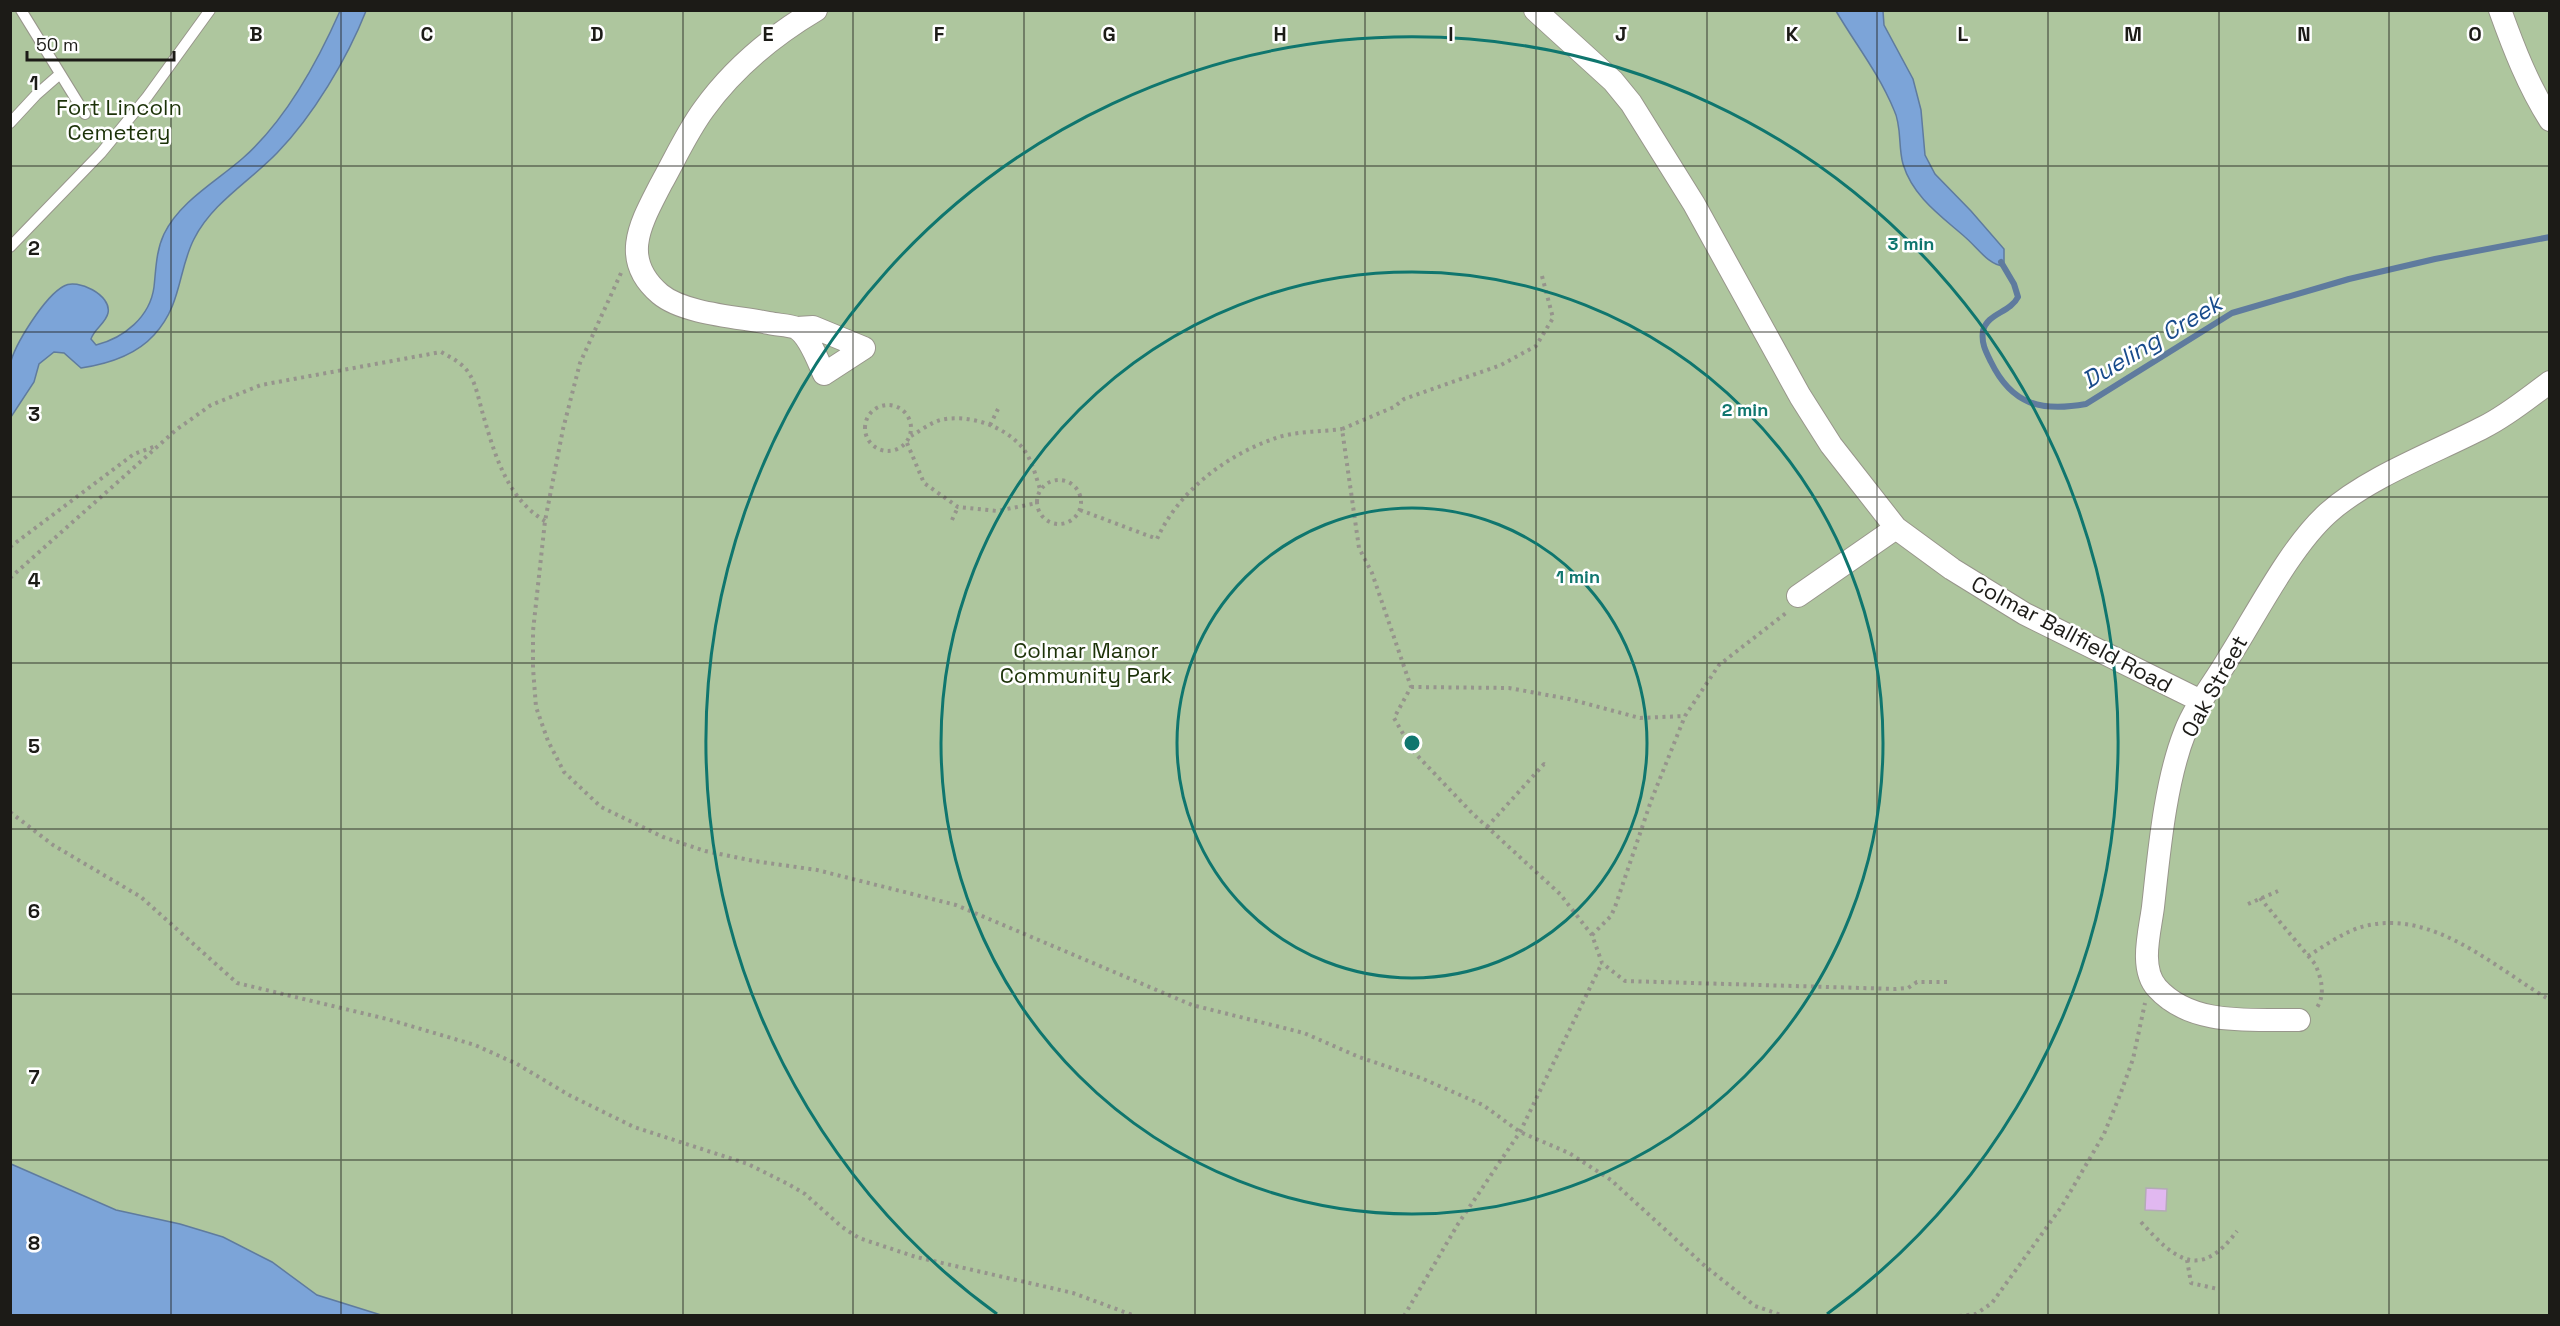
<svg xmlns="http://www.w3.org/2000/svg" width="2560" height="1326" viewBox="0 0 2560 1326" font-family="'Space Grotesk',sans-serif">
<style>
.green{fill:#aec69e}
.water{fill:#7ca4d8;stroke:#5f7b9e;stroke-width:1.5}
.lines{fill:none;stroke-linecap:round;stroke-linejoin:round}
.stream{stroke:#5f7b9e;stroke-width:6}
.building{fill:#e1b8f0;stroke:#b3abb5;stroke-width:1.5}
.service-casing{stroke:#98968b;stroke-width:12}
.minor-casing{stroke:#98968b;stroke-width:24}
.path{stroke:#96948c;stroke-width:4;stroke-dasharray:3 4.5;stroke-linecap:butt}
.service{stroke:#fff;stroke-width:10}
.minor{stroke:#fff;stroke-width:22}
.grid{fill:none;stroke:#1c1b17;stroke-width:1.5;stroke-opacity:0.55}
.ring{fill:none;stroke:#0f766e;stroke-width:3}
.labels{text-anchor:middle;stroke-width:5;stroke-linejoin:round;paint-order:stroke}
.park-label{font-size:22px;fill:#1c3208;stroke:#fff}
.street-label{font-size:22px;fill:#1c1b17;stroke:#fff}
.water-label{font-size:24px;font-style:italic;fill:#194c8c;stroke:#fff}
.grid-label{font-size:20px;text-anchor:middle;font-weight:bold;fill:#1c1b17;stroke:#fff;stroke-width:5;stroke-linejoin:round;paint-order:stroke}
.centre{fill:#0f766e;stroke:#fff;stroke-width:3}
.ring-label{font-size:18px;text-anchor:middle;font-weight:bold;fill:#0f766e;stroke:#fff;stroke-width:5;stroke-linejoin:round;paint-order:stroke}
</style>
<rect width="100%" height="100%" fill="#eeece0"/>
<path class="green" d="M10,11H2549V1315H381L317,1295L272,1262L180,1224L116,1210L11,1164Z"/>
<path class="water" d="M340,11H366C347,59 313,116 277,153C250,181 212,203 194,239C178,270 182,305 154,335C135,356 108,364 81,368L64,353L54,352L39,364L34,382L11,417C10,400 8,381 10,365C14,345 45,296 64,286C77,278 112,295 108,313C106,323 94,329 91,339L96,345C124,338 150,317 154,287C156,269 156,251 164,234C180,201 217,181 243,158C286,120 317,63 340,11Z
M1836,11H1883L1884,25L1913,79L1921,110L1925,155L1935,174L1971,211L2004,249V266C1988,265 1977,247 1965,237C1941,216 1913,197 1903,164C1898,147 1902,126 1894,110C1878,72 1856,45 1836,11Z
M11,1164L116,1210L180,1224L223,1237L272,1262L317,1295L381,1315H11Z"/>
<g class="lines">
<path class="stream" d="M2001,262L2014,284L2018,297C2010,313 1987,313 1983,331C1981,343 1986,352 1991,362C2012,405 2041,412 2086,404L2232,313L2349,279L2435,259L2550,237"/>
</g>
<path class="building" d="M2146,1188L2167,1189L2166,1211L2145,1210Z"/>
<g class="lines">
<defs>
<path id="service" d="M21,10L85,114
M10,123L36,95L60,74
M10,247L101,153L147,97L210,10"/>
<path id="minor" d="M816,10C774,35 733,69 704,109C687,132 675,159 661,184C641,223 619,259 660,294C684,314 739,317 769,323C777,325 789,325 796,328C809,335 818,361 824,374L864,348
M1535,10L1613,81L1631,103L1694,204L1800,396L1831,445L1896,528
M2500,10C2514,49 2528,85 2550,120
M797,328L813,327L864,348
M1798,596L1896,528L1952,569L2025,614L2201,701
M2299,1020C2253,1019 2192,1027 2157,988C2139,968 2150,931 2153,907C2159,853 2165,782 2185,732C2195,706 2214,683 2228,659C2256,615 2290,547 2328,513C2368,477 2436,452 2484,427C2508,415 2528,398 2550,382"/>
</defs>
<use href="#service" class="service-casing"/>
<use href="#minor" class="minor-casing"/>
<path class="path" d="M621,273L580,363L563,429L545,521L533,631V668L536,707L548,741L564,772L601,807L663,837L705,851L754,861L817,870L956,905L1192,1005L1304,1033L1359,1057L1421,1078L1483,1105L1520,1132L1569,1153L1611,1180L1705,1266L1755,1306L1784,1316
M1542,276L1553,318L1536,346L1501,365L1404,399L1394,407L1342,429L1359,548L1372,573L1411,687L1394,718L1413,751L1472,813L1560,894L1592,935L1602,963L1625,981L1896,989L1908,988L1917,982H1947
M865 428a23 23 0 1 1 46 0a23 23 0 1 1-46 0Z
M990,425L998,409
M911,436C920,431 930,423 940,420C966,414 999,424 1018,443C1031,455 1035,474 1040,489
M907,443L924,483L958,507L997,511L1037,503
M1037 502a22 22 0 1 1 44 0a22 22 0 1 1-44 0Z
M1080,510L1157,539C1178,492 1225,456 1273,439C1293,431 1320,432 1342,429
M952,520L958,507
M10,547L134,454L156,446
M10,578L176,430L211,405L261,385L441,352C452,358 464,364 470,375C476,385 479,400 482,411C494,452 506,498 545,521
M1411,687L1509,688L1569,699L1640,718L1685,716
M10,812L53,845L141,897L237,983L387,1019L475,1045L517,1064L569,1095L634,1127L748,1164L788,1184L805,1194L842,1227L859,1238L916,1257L1073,1293L1135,1316
M1487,827L1544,764L1548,767
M2260,898L2315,964C2322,979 2326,997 2315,1010
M2248,904L2278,891
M1592,935L1611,916L1615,907L1651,801L1685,716L1719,665L1786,613
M2308,956C2326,945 2345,931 2365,926C2434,909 2495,968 2550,1000
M2141,1222C2175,1260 2200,1281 2237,1231
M2187,1260L2191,1283L2218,1289
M1404,1316L1458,1224L1520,1132L1602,963
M1959,1316L1976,1314L1992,1303L2062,1206L2104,1134L2120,1095L2133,1059L2145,1003"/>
<use href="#service" class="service"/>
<use href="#minor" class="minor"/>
</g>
<path class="grid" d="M171,10V1316M341,10V1316M512,10V1316M683,10V1316M853,10V1316M1024,10V1316M1195,10V1316M1365,10V1316M1536,10V1316M1707,10V1316M1877,10V1316M2048,10V1316M2219,10V1316M2389,10V1316M10,166H2550M10,332H2550M10,497H2550M10,663H2550M10,829H2550M10,994H2550M10,1160H2550"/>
<g class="ring">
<circle cx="1412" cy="743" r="235"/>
<circle cx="1412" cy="743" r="471"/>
<path d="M997 1314A706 706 0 1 1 1827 1314"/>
</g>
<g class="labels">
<g class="park-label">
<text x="119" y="115">Fort Lincoln<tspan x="119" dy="25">Cemetery</tspan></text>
<text x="1086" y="658">Colmar Manor<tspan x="1086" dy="25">Community Park</tspan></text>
</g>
<g class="street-label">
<text transform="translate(2072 634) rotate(28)" y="8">Colmar Ballfield Road</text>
<text transform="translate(2214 686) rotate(-61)" y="8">Oak Street</text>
</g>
<g class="water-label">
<text transform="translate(2152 342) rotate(-31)" y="8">Dueling Creek</text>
</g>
</g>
<g class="grid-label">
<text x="256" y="41">B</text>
<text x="427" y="41">C</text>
<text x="597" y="41">D</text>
<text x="768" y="41">E</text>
<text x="939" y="41">F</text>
<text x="1109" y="41">G</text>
<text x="1280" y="41">H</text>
<text x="1451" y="41">I</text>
<text x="1621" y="41">J</text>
<text x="1792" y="41">K</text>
<text x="1963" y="41">L</text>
<text x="2133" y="41">M</text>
<text x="2304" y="41">N</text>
<text x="2475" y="41">O</text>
<text x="34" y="90">1</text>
<text x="34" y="255">2</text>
<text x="34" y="421">3</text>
<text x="34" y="587">4</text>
<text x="34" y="753">5</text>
<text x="34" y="918">6</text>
<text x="34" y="1084">7</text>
<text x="34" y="1250">8</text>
</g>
<circle cx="1412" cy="743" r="9" class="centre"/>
<g class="ring-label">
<text x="1911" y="250">3 min</text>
<text x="1745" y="416">2 min</text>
<text x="1578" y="583">1 min</text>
</g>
<rect width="2560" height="1326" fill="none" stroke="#1c1b17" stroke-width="24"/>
<path d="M27 51v9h147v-9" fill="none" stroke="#1c1b17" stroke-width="3"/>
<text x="36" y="51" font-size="18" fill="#1c1b17" stroke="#ffffff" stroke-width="4.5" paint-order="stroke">50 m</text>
</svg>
